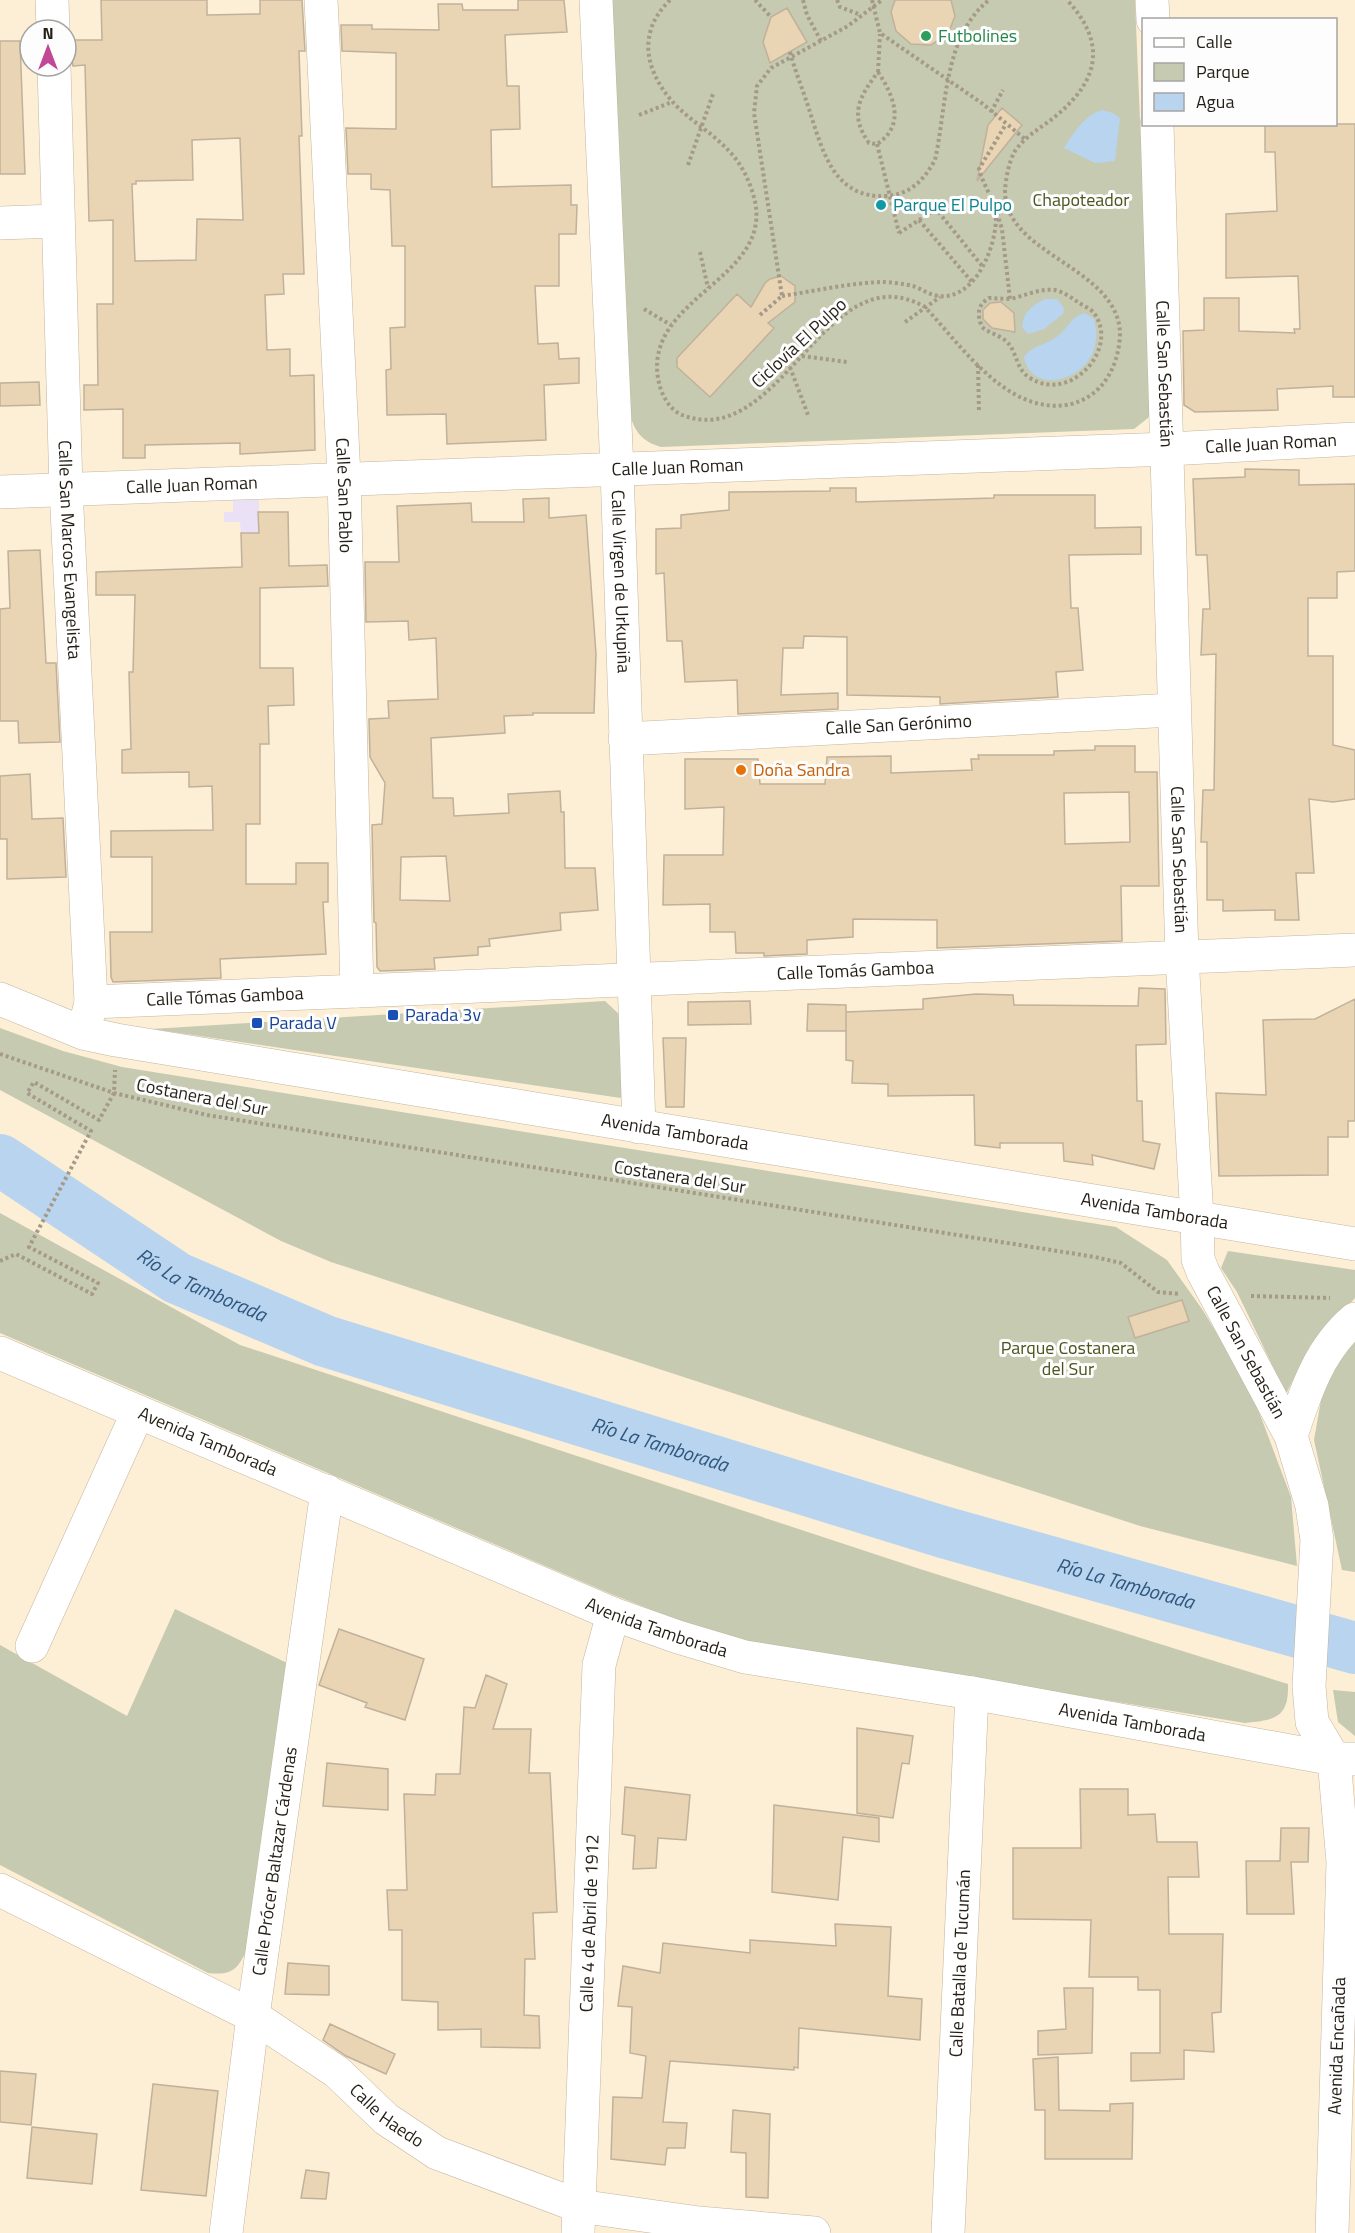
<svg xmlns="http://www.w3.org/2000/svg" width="1355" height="2233" viewBox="0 0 1355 2233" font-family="'Titillium Web',sans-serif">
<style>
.commercial{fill:#ebe1f6}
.green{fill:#c6cab1}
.water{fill:#b8d4ef}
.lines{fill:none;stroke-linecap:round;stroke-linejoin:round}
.river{stroke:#b8d4ef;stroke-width:52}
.building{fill:#e9d4b4;stroke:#c0b19b;stroke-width:1.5;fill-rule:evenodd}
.minor-casing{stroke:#c4b59f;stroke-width:34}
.secondary-casing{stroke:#c4b59f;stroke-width:34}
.primary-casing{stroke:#c4b59f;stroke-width:34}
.path{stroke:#a59a88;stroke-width:4;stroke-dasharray:3 3;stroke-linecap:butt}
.minor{stroke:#fff;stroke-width:33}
.secondary{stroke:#fff;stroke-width:33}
.primary{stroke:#fff;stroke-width:33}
.path-bridge{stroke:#a59a88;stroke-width:4;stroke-dasharray:3 3;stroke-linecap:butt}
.leisure-dot{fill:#2e9e5b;stroke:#fdfdfd;stroke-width:2}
.culture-dot{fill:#0f9aa8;stroke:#fdfdfd;stroke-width:2}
.food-dot{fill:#e8710a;stroke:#fdfdfd;stroke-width:2}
.transit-dot{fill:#1a4fb4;stroke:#fdfdfd;stroke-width:2}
.labels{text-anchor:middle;stroke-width:6;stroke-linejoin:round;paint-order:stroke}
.leisure-label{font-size:18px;fill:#27864d;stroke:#fdfdfd;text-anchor:start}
.park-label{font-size:18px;fill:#4d531b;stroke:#fdfdfd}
.culture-label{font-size:18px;fill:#0d838f;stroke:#fdfdfd;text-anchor:start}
.street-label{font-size:18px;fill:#241f16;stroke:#fdfdfd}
.food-label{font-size:18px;fill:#c56008;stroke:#fdfdfd;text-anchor:start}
.transit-label{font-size:18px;fill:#164399;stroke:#fdfdfd;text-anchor:start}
.water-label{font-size:20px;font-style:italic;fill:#2f577e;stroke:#fdfdfd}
</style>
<rect width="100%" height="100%" fill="#fdeed6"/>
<path class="commercial" d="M233,500H259V533H241L240,522H224V512H233Z"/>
<path class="green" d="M608,0H1135L1152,410L1148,418L1134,429L661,447C641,441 634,431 629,411Z
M605,1001L623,1018L621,1098L152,1029Z
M0,1028L63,1051L122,1067L1116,1227L1167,1260L1202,1309L1250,1388L1291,1497L1297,1566L1140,1526L331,1262L281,1241L0,1090Z
M0,1213L240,1345L920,1569L1288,1684C1289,1718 1275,1720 1245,1723L749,1641L685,1623L611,1594L0,1333Z
M1228,1251L1355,1270V1298L1311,1344L1286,1394L1237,1292L1221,1268Z
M1355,1341V1572L1342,1570L1314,1440L1321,1400L1336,1362Z
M175,1609L287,1663L249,1946C238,1968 234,1976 208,1973L0,1865V1645L127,1716Z
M1333,1690L1355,1692V1736L1338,1722Z"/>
<path class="water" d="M1102,110L1113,113L1120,118L1115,161L1095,163L1064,148C1074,133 1083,116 1102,110Z
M1045,299H1057L1064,308L1063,314L1044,329L1028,334L1022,327C1024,311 1032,306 1045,299Z
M1085,313L1094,319C1095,325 1097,332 1096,338C1094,381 1031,397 1024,357C1033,344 1049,345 1060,334C1070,325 1072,316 1085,313Z"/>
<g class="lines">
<path class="river" id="s1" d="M0,1160L177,1278L325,1341L943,1532L1355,1648"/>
</g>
<path class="building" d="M101,0H207V15L260,14V0H302L305,51H299L302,136H299L304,274H283L284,294L265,295L267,350L290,349V376L314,375L315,450L240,454V443L145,445V458H123V409L84,410V385H98L97,304H113V220L89,221L85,65L73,66L69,40H102ZM240,138L243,220L197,219L196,260L135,261L132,184H136V181L193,180L192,140Z
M518,0H564L567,32L505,35L507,86H519L520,129L491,130L492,187L571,185V205H577L576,234H559V286H535L538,344L558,343L559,359L579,358V383L544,385L546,440L447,444L446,414L387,415L386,370L391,369L390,328L405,327V246H392L390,190L371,189V174H348L346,128L396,129V53L342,51L341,25H372V29L439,30L438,4H462L463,10H518Z
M895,0H951L955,16L948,34L931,45L911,44L896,31L891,12Z
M787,8L807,42L770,63L763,42L771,17Z
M0,41H20L25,174H0Z
M1002,108L1022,125L977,181L988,125Z
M1265,124H1355V397H1333V386L1277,389L1278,410L1195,412L1184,405L1183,331L1204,330V298H1239V331L1295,333L1294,329H1300L1298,276L1226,278V214L1277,211L1275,152H1265Z
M781,276L795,286V302L768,323L774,328L710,397L677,367V358L737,294L751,307L765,283L770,279Z
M1001,302L1014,313L1015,332L992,328L983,319V310L990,303Z
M39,382L40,405L0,406V383Z
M1245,469L1299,470V485L1355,484V571L1337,572V598H1308V656H1333V745L1355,750V799L1333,802L1309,799L1314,873H1296L1299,920H1275V910L1223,911V900H1207V842H1201L1203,790H1214L1216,654L1201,655L1203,609H1210L1207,555H1196L1193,479L1245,477Z
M830,488H856V502L994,498V495H1095V528L1141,527V554L1069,555L1071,608H1078L1083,670L1056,672L1058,697L940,704V697L847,695V637L804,636L803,648H783L781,695L838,693V709L738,714L737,680L685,682L682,641H667L664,573L656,574V529L681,528V515L729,510V492L830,491Z
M549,498V518L586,515L596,654L594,713H533V715L504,716L505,733L431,738L433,798H453L454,816L509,813L508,794L560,791L561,812H564L565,868H595L598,910L560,913L561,930L489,939L490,946L478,947V955L434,958L435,969L380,971L377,967L376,923L374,922L372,825L382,824L385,783L370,757L369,719L389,718L388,701L438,699L436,638L409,640L408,621L366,622L365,562H399L397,506L471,503L472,522H524L523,499ZM446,856L450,901L400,900L401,857Z
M258,512H288L289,566L327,565L328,586L260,588V668H293L294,705L268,706L269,744H260V824H246V884H296V863H328V902H323L326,954L220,959L221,978L113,982L111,977L110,932H152V857H111V831L213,830L212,786L189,787V772L122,773V750L131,749L129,672H133L135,595H96V572L242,567L241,533H259Z
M40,550L46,663H56L60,742L19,743L18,721H0V609L10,608L8,551Z
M1095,746H1135V772H1157L1159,886H1121L1122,941L937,948V920L853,919V937L807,940V954L764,956V953H736L735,932H710V904L663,905L664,855H723L724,807L685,809V759H758L760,784H825L827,757L891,756V773L972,770L971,759H979L978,755H1054V751L1095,750ZM1129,792L1130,842L1065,844L1064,793Z
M30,774L32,819L63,818L66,877L7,879V839H0V776Z
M1139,988L1165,989L1166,1044L1136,1045L1137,1101H1142L1143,1141L1160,1144L1154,1169L1092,1155L1093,1165L1064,1161L1063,1143H1000V1148L975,1145L974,1095L888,1096V1084L852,1083L853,1061L846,1060V1012L923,1009V999L976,994L1013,995L1014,1005L1138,1006Z
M1355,999V1121H1348V1137H1328V1175L1219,1176L1216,1093L1266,1095L1263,1020L1315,1019Z
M750,1001L751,1024L688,1025V1002Z
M808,1004L846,1005V1031H807Z
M663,1038H686L684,1107H666Z
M1182,1300L1189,1321L1135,1338L1128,1317Z
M339,1629L424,1659L405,1720L365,1707L367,1703L319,1685Z
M486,1675L507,1684L493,1729H531L529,1773H550L557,1912L533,1913L535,1959H525L524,2015L539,2016L540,2048L481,2047V2029L438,2030V2002L402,2000V1930H389L387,1890H407L404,1794L435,1795L436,1774H460L464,1707L475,1708Z
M857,1728L913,1736L909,1764L902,1763L893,1818L857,1813Z
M327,1763L388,1769V1810L323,1806Z
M625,1787L690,1795L686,1840L658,1838L656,1868L633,1869L635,1836L622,1834Z
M1080,1789H1128V1815L1155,1814L1157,1842H1197L1199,1877H1168L1169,1934H1223L1221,2012L1212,2013L1214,2052L1184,2050V2079L1131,2081V2053H1160V1990H1138V1977H1089L1091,1920L1013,1919V1848H1081Z
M774,1805L879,1818V1842L843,1837L838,1900L772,1892Z
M1281,1828H1309L1308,1862H1291L1294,1914H1247L1246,1861H1280Z
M835,1924L891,1927L888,1996L922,1999L920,2040L799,2028L798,2068L794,2067V2070L670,2061L663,2122L687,2123L685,2148H667L665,2165L611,2159L613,2097L642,2098L646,2056L630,2053L632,2007L618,2006L623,1966L660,1973L663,1943L750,1953V1940L836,1946Z
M288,1963L329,1966V1995L285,1994Z
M1064,1988H1093L1092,2053L1038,2055V2031L1066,2029Z
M330,2024L395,2054L386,2074L346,2056L323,2040Z
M1058,2057L1059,2110L1110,2111V2104L1133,2103L1132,2159H1045V2110H1035L1033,2059Z
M0,2071L36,2074L31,2125L0,2122Z
M153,2084L218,2091L206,2196L141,2190Z
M733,2110L770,2114L768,2198L746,2197V2153L731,2152Z
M32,2127L97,2134L92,2184L27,2178Z
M306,2170L329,2173L326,2199L301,2198Z"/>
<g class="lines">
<defs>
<g id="minor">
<path d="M52,0L53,30"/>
<path id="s2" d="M321,0L344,477L357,991"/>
<path id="s3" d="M596,0L617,469L639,1127"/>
<path d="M1152,0L1153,20"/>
<path id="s4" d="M54,66L66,489L91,1002L86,1023"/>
<path id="s5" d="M1157,124L1182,956L1197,1218"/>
<path d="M0,223L57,221"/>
<path id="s6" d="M0,492L1169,449L1355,439"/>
<path id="s7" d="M625,739L1173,710"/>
<path id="s8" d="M91,1002L1355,950"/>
<path d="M32,1646L138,1412"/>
<path id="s9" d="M0,1890L253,2016L337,2072L386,2119L437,2153L579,2206L699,2223L814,2233"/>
<path id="s10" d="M226,2233L253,2016L327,1491"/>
<path id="s11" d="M578,2233L599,1665L613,1614"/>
<path id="s12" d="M948,2233L972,1693"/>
</g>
<g id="secondary">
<path id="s13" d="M1197,1218L1198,1259L1203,1272L1291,1436L1312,1506L1317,1540L1309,1686L1312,1722L1334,1759L1343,1862L1332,2233"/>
<path id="s14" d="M0,1353L613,1614L678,1637L745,1657L972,1693L1334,1759H1355"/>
</g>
<g id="primary">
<path id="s15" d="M0,999L83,1033L116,1040L1355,1244"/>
<path d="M1291,1436C1305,1393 1319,1349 1355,1319"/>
</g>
</defs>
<use href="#minor" class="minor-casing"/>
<use href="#secondary" class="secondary-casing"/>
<use href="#primary" class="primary-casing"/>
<path class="path" d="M670,0C638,31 644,68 671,100C686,118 710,131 726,148C739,160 748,177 753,194C780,280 639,296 659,383C662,396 670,410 682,415C782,453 825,250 925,307C953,337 980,375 1016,395C1061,419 1107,402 1118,351C1120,341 1121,330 1118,320C1102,264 1004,251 1005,190C1006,178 1009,161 1015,151C1026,135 1043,127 1057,115C1100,79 1106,42 1067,0
M755,0L771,17
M803,0L807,15L821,41
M837,0L840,7L861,15
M872,0L880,33L983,104L1026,140
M790,52C795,71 803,90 809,109C822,149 833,199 886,196C911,194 923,181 935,160C947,106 943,37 989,0
M878,72C894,96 906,125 877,144L869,143C849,115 859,97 878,72Z
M878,72L880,34
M991,112L1003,90
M639,115L672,102
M688,165L713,94
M997,213L1002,229L1010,299C1024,296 1041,288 1055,290C1064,292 1072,298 1079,303C1084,306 1091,309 1094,313C1120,348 1071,404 1030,378C1015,369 1018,352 1006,341C999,335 989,333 982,327C977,315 977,305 989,298L1010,299
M919,220L972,282
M899,233L936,209L983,267
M700,252L708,288
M782,296C815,291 849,283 882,282C891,282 904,284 913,286C922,289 929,295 939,296C976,300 997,245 996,215C996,203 982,183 979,169L1006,124
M644,309L671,325
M760,315L782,296L754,113L757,86L771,68L848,26L882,0
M905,322L940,297
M802,356L847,362
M978,365L979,413
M790,367L808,415
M0,1054L114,1093L207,1115L1095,1257L1121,1263L1158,1292L1180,1294
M0,1261L16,1254L92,1294L98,1283L29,1247L91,1131L27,1093L34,1082L99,1120L114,1093L115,1070
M1251,1296L1330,1298"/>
<use href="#minor" class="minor"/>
<use href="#secondary" class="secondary"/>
<use href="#primary" class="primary"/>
<path class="path-bridge" d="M877,144L899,233"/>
</g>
<circle class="leisure-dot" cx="926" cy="36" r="6"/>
<circle class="culture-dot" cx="881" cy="205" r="6"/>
<circle class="food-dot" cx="741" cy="770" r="6"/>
<g class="transit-dot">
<rect x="387" y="1009" width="12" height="12" rx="3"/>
<rect x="251" y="1017" width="12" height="12" rx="3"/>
</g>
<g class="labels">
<g class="leisure-label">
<text x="938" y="42">Futbolines</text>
</g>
<g class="park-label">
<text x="1081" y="206">Chapoteador</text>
<text x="1068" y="1354">Parque Costanera<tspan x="1068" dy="21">del Sur</tspan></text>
</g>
<g class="culture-label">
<text x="893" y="211">Parque El Pulpo</text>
</g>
<g class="street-label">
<text transform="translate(799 343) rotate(-43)" y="6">Ciclovía El Pulpo</text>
<text dy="6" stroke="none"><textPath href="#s5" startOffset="250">Calle San Sebastián</textPath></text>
<text dy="6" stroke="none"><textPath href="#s6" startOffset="1272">Calle Juan Roman</textPath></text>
<text dy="6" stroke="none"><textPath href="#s6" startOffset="678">Calle Juan Roman</textPath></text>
<text dy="6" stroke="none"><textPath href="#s6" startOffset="192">Calle Juan Roman</textPath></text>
<text dy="6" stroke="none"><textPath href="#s2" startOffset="496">Calle San Pablo</textPath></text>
<text dy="6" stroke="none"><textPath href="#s4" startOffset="484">Calle San Marcos Evangelista</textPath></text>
<text dy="6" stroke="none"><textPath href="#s3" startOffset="582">Calle Virgen de Urkupiña</textPath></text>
<text dy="6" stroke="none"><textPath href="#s7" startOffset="274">Calle San Gerónimo</textPath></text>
<text dy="6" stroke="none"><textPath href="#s5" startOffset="736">Calle San Sebastián</textPath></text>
<text dy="6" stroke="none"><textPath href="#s8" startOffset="765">Calle Tomás Gamboa</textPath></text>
<text dy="6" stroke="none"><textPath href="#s8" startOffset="134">Calle Tómas Gamboa</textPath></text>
<text transform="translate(202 1097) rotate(11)" y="6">Costanera del Sur</text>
<text dy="6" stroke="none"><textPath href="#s15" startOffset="690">Avenida Tamborada</textPath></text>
<text transform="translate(680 1177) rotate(9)" y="6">Costanera del Sur</text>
<text dy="6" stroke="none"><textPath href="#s15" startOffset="1176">Avenida Tamborada</textPath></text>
<text dy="6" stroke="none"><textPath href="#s13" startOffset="146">Calle San Sebastián</textPath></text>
<text dy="6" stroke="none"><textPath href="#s14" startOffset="226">Avenida Tamborada</textPath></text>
<text dy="6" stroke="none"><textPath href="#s14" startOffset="712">Avenida Tamborada</textPath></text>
<text dy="6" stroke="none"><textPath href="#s14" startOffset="1198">Avenida Tamborada</textPath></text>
<text dy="6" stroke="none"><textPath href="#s10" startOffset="375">Calle Prócer Baltazar Cárdenas</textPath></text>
<text dy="6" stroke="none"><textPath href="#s11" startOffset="310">Calle 4 de Abril de 1912</textPath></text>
<text dy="6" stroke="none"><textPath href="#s12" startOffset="270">Calle Batalla de Tucumán</textPath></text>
<text transform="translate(1337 2046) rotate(-88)" y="6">Avenida Encañada</text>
<text dy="6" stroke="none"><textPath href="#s9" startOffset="450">Calle Haedo</textPath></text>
</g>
<g class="food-label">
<text x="753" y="776">Doña Sandra</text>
</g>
<g class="transit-label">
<text x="405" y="1021">Parada 3v</text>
<text x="269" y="1029">Parada V</text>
</g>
<g class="water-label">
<text dy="7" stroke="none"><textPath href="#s1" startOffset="238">Río La Tamborada</textPath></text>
<text dy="7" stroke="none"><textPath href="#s1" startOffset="724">Río La Tamborada</textPath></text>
<text dy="7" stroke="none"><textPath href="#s1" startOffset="1210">Río La Tamborada</textPath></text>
</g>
</g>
<rect x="1142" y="18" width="195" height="108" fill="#fdfdfd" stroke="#a6a4a1" stroke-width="1.5"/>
<rect x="1154" y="38" width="30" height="9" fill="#ffffff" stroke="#a6a4a1" stroke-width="1.5"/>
<text x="1196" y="48" font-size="18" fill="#241f16">Calle</text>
<rect x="1154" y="63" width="30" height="18" fill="#c6cab1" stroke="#a6a4a1" stroke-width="1.5"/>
<text x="1196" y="78" font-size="18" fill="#241f16">Parque</text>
<rect x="1154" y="93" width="30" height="18" fill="#b8d4ef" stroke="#a6a4a1" stroke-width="1.5"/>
<text x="1196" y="108" font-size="18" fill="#241f16">Agua</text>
<g transform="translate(48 48)"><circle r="28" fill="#fdfdfd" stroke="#a6a4a1" stroke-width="1.5"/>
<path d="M0-4.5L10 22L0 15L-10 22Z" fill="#c34797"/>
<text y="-9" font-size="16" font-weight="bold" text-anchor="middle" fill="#241f16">N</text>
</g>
</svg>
